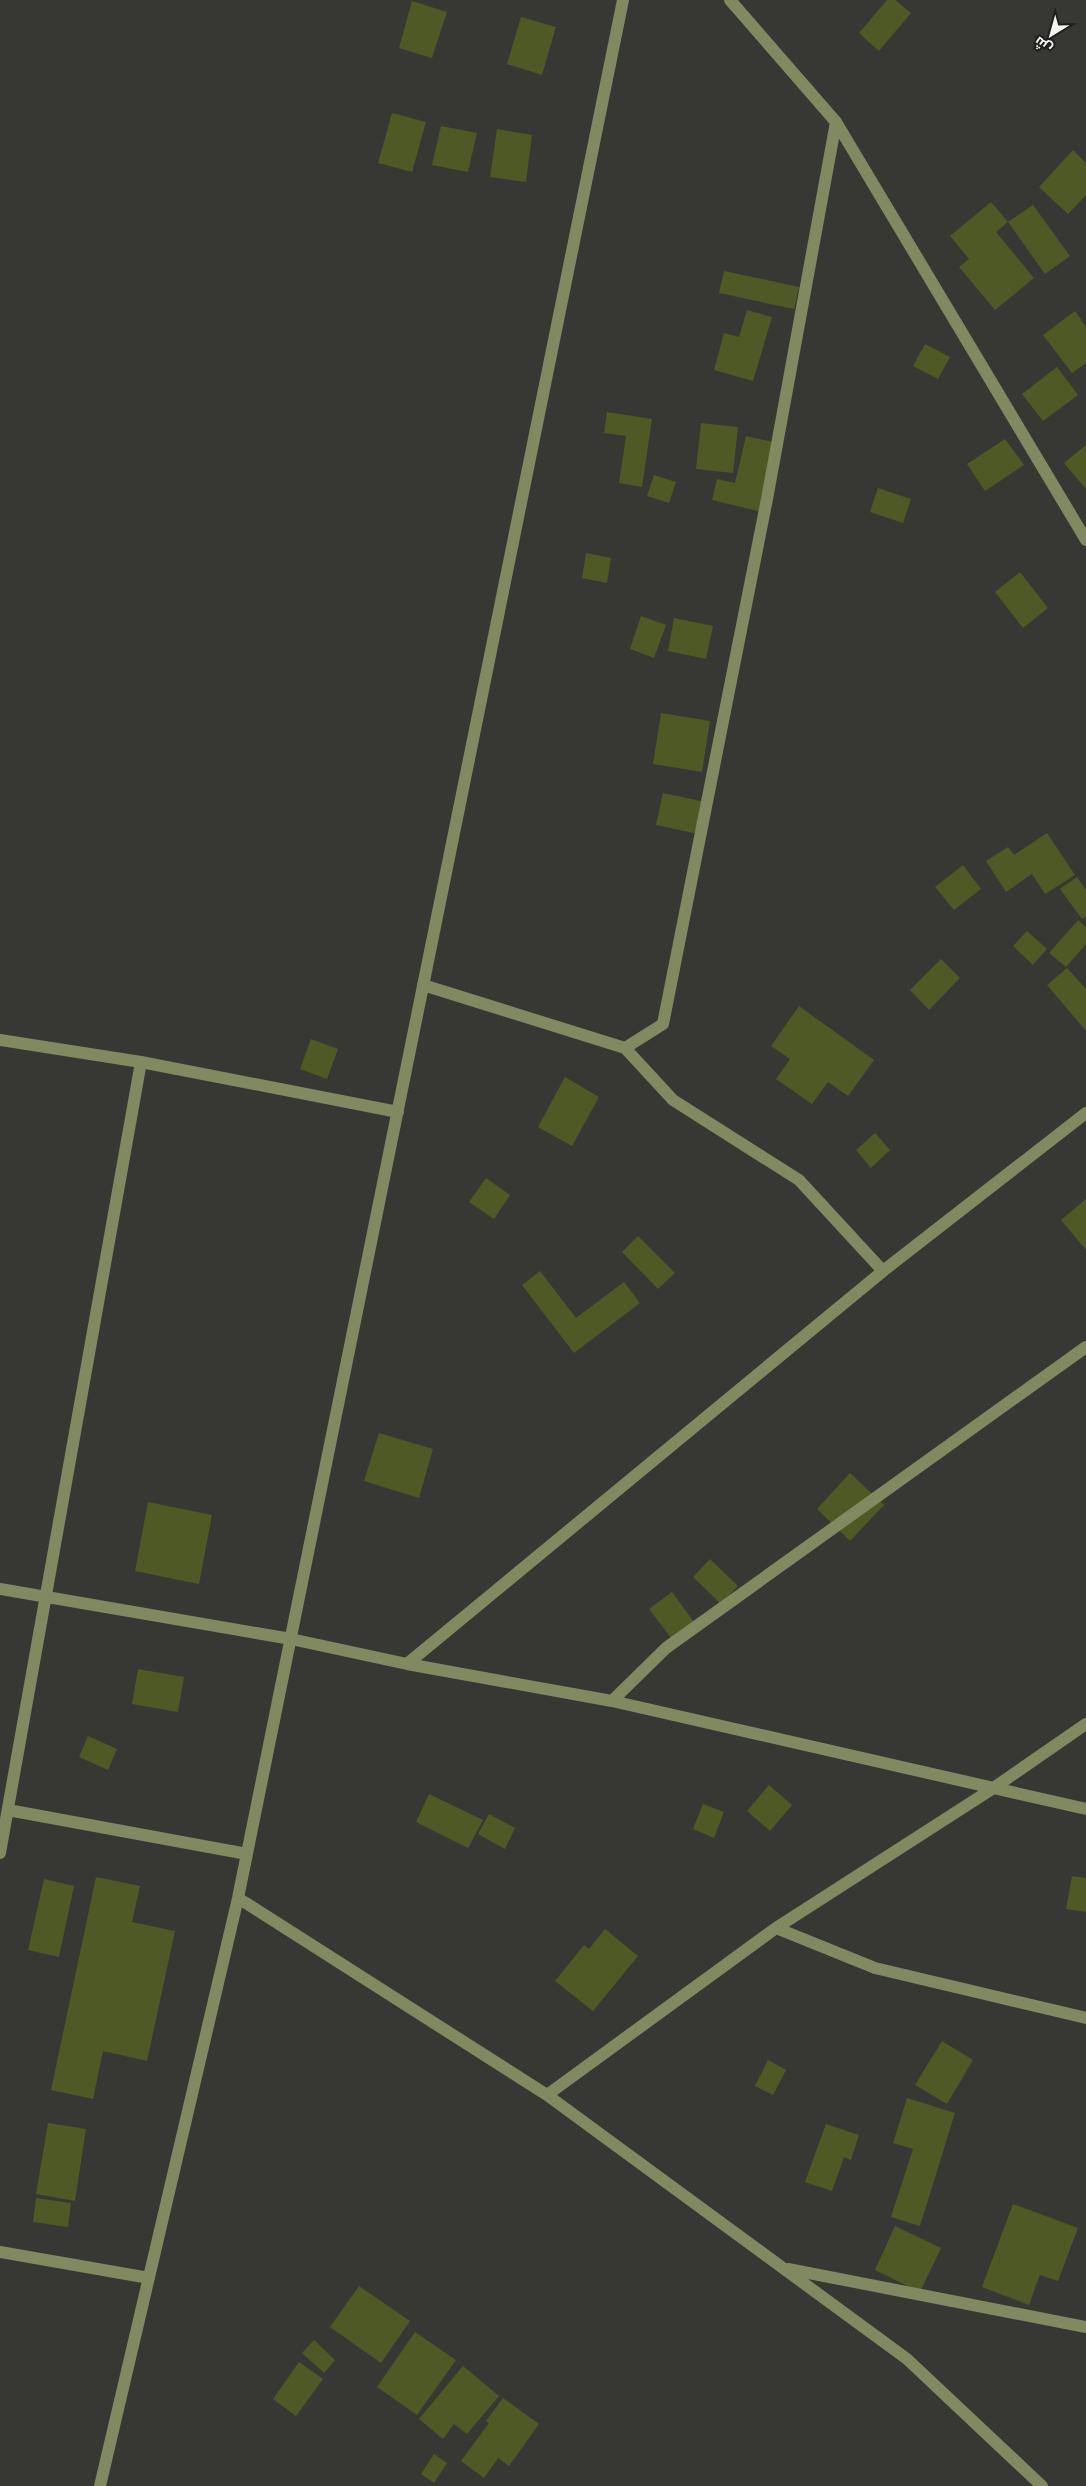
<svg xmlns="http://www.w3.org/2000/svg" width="1086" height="2486" viewBox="0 0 1086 2486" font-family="Roboto,Cairo,sans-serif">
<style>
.building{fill:#4f5925}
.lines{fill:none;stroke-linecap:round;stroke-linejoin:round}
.minor{stroke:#80895f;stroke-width:12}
</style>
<rect width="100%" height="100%" fill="#373833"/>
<path class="building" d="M887,0H895L911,13L879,51L859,33Z
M412,1L447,12L432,58L399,48Z
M521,17L556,27L542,75L507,64Z
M392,113L426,122L412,172L378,163Z
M441,126L477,133L468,172L432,165Z
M497,129L532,135L526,182L490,177Z
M1073,150L1086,163V195L1068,214L1039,187Z
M991,202L1008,222L996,232L1034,278L995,310L959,267L969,259L950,236Z
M1033,205L1070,256L1045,274L1008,222Z
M724,271L799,287L794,309L719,293Z
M747,310L772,317L753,381L714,370L724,333L739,337Z
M1075,311L1086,327V363L1072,373L1043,335Z
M925,344L950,357L938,379L913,366Z
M1057,367L1078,395L1043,421L1022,394Z
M607,412L652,419L642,487L619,483L626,436L604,433Z
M701,423L738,427L733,473L696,469Z
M746,436L782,444L766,513L712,500L717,479L735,483Z
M1005,439L1024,465L985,491L967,464Z
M1086,445V487L1085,488L1064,463Z
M654,475L676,482L669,503L647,496Z
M878,488L911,499L903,523L870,512Z
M586,553L611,558L607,583L582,578Z
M1020,572L1048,608L1023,628L995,592Z
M641,616L666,625L654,658L630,649Z
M674,618L713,626L706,659L668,651Z
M661,713L710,721L702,772L653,764Z
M663,793L710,803L703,835L656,825Z
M1047,833L1075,875L1045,894L1032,874L1006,892L986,861L1008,847L1014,855Z
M963,865L981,889L954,910L935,887Z
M1077,877L1086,890V917L1082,919L1060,889Z
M1078,920L1086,927V944L1066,967L1049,953Z
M1027,931L1047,949L1033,965L1013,946Z
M941,959L960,978L929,1010L910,990Z
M1067,968L1086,989V1031L1047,985Z
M799,1006L874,1060L848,1096L828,1082L812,1104L776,1079L790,1059L771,1046Z
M311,1039L338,1049L327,1079L300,1069Z
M565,1077L599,1097L572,1146L538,1127Z
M875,1133L890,1150L871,1168L856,1150Z
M486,1178L510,1195L494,1219L469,1202Z
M1086,1199V1250L1061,1220Z
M638,1236L675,1273L658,1289L622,1252Z
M540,1271L576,1318L624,1282L640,1303L574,1353L522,1285Z
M379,1433L433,1449L419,1498L364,1481Z
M850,1473L884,1505L850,1541L817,1509Z
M148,1502L212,1515L199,1584L135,1571Z
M710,1559L738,1586L721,1604L693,1577Z
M672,1592L694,1622L672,1639L649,1609Z
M138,1669L184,1677L178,1712L132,1704Z
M88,1736L117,1749L108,1770L79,1757Z
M769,1785L792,1805L770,1831L747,1811Z
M429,1794L483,1820L468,1848L416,1822Z
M703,1804L724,1812L714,1838L693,1829Z
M489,1814L515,1828L505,1849L478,1834Z
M1072,1876L1086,1878V1912L1066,1909Z
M96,1877L140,1886L132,1922L175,1931L147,2061L103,2051L93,2099L51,2090Z
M44,1879L74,1886L59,1957L28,1950Z
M605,1929L638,1956L593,2011L555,1981L584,1945L589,1949Z
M942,2041L973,2060L947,2104L915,2085Z
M768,2060L786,2070L773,2095L755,2086Z
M907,2098L955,2113L920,2226L891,2217L913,2149L893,2143Z
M48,2123L86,2129L75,2201L36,2194Z
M826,2124L859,2135L851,2160L844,2157L832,2191L805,2182Z
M36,2198L71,2203L68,2227L33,2222Z
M1013,2204L1078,2228L1058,2281L1040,2275L1029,2305L982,2287Z
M895,2226L941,2248L920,2292L875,2270Z
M359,2286L410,2321L381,2363L330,2327Z
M415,2332L456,2360L417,2415L377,2387Z
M314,2340L335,2360L324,2373L302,2353Z
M299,2362L323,2379L296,2416L273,2399Z
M463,2366L499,2396L467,2434L454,2424L443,2439L419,2419Z
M503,2398L539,2424L509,2466L498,2458L484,2478L461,2461L489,2423L486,2421Z
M434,2454L447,2463L434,2483L421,2474Z"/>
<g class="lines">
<path class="minor" d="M730,0L836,122L1086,540
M423,985L625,1048L673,1100L799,1180L883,1271
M0,1040L141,1062L398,1112
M625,1048L663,1024L767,499L836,122
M0,1589L291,1639L407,1664L612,1701L1086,1809
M407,1664L883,1271L1086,1113
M612,1701L666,1648L1086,1347
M8,1810L247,1854
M0,1853L141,1062
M238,1898L547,2095L907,2359L1042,2486
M776,1928L875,1968L1086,2018
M547,2095L776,1928L992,1789L1086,1724
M0,2252L149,2278
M788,2269L1086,2327
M100,2486L238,1898L623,0"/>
</g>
<g transform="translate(1051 35) rotate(217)" stroke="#1f1f1d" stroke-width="4" paint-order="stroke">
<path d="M0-4L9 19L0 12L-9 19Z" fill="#f3f4f0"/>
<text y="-8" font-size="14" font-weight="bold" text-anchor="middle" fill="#f3f4f0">ش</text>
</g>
</svg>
